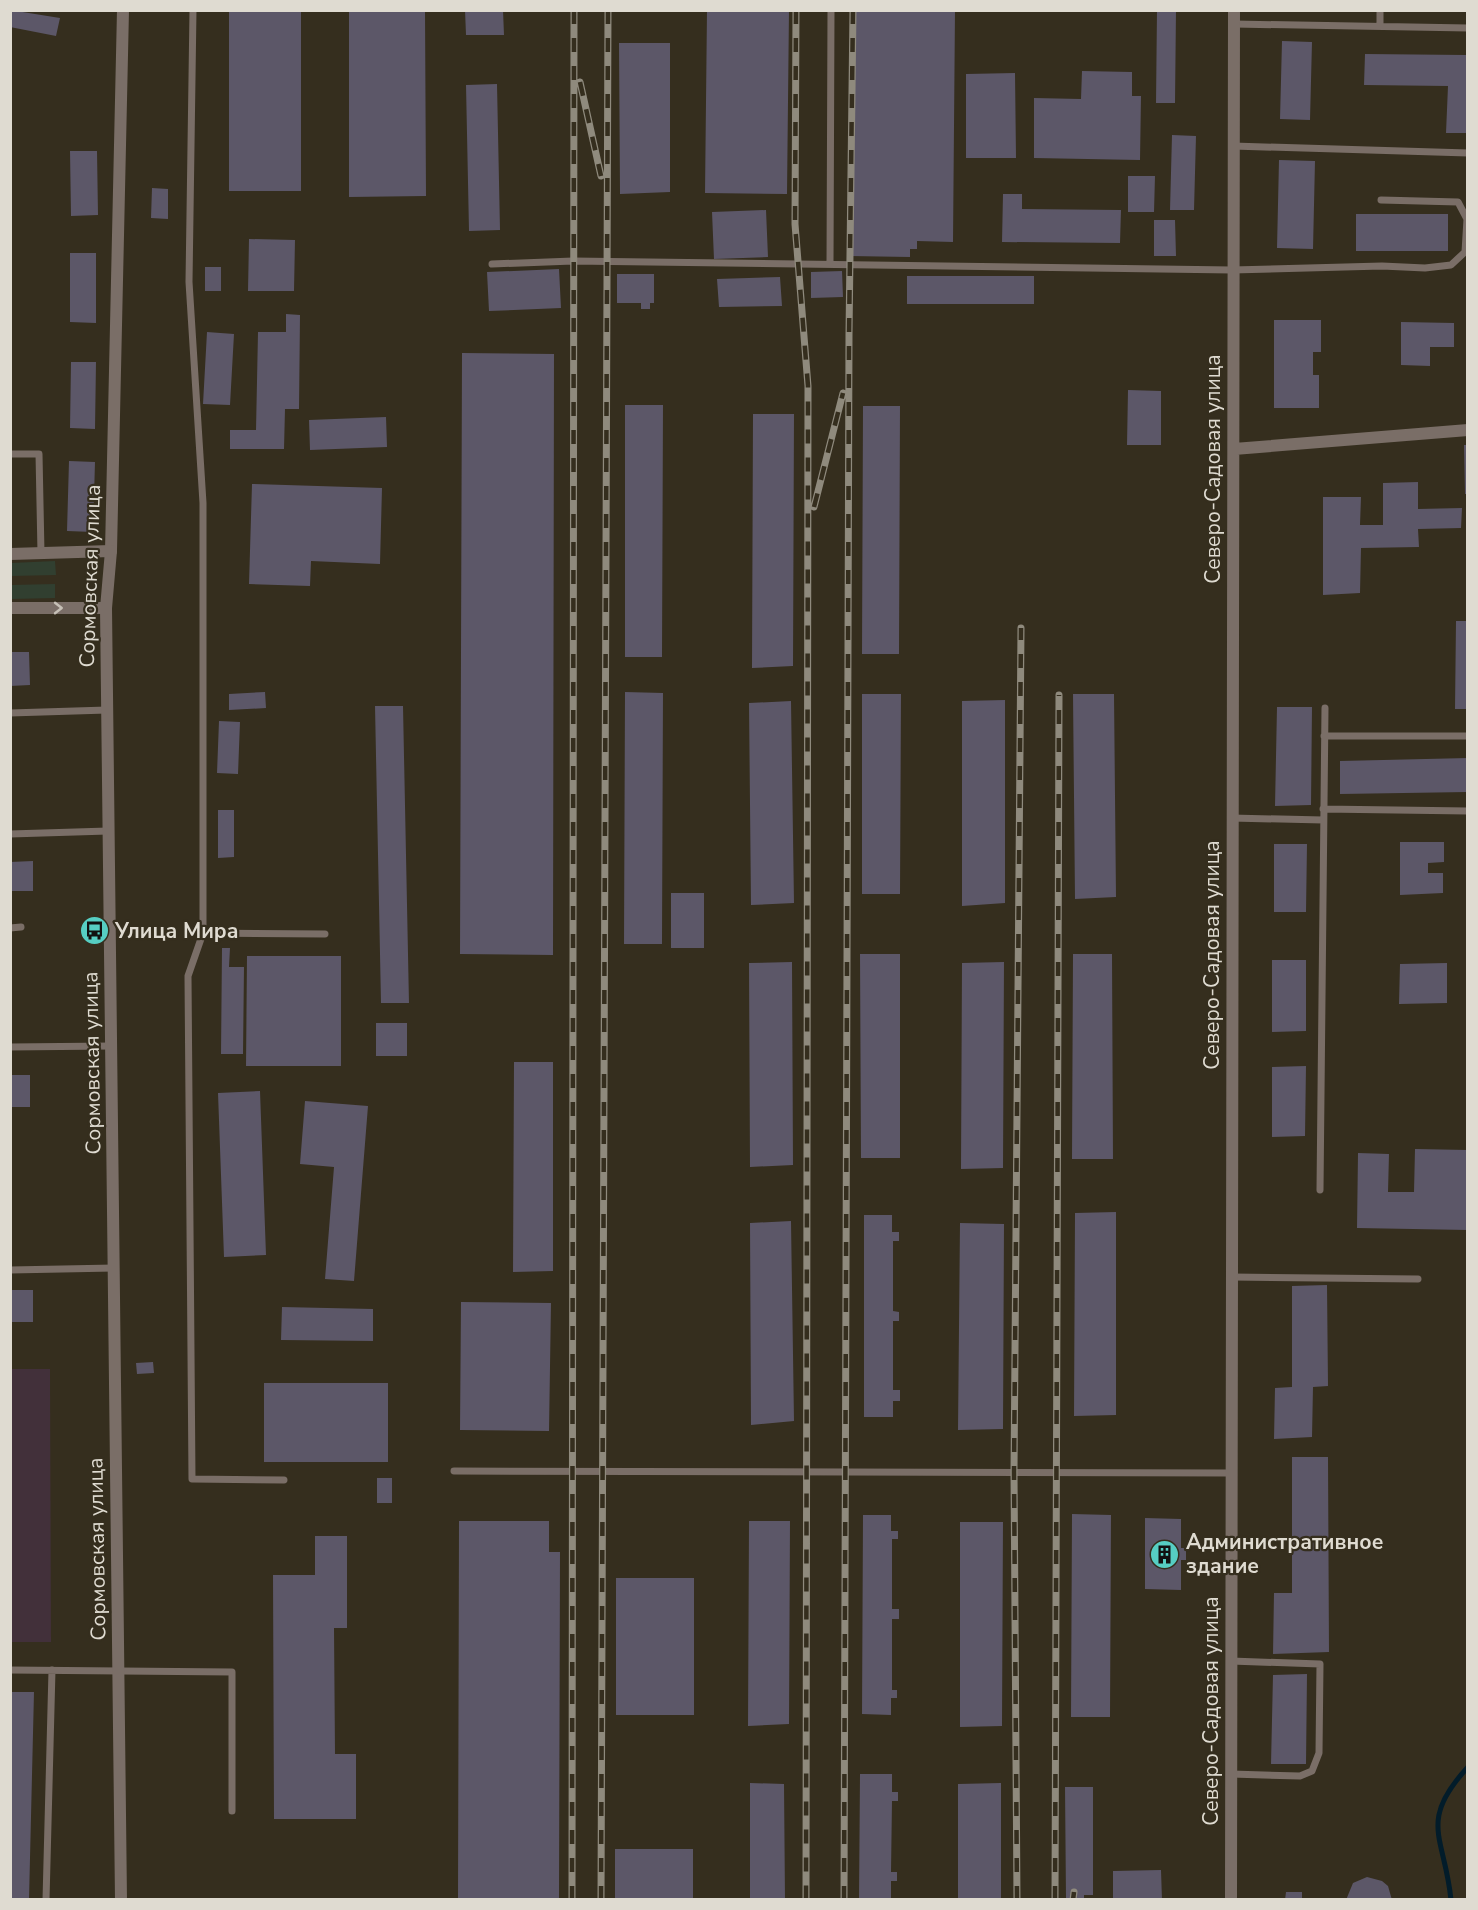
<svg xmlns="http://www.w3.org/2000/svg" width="1478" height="1910" viewBox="0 0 1478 1910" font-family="'Nunito Sans',sans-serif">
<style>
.education{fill:#42303a}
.green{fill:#313f30}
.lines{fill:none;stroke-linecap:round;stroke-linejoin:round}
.stream{stroke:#021c2a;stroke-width:5}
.building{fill:#5c5768}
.service{stroke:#7a6e67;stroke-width:7}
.minor{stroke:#7a6e67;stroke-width:12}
.tertiary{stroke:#7a6e67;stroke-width:12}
.rail-casing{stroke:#8f8a7d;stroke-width:7}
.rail{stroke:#352e1e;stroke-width:4.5;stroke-dasharray:14;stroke-linecap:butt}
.oneway{stroke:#c6c0b6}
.labels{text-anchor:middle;stroke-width:4.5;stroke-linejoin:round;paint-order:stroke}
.street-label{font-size:21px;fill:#dfdbd1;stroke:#352e1e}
.poi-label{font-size:21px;font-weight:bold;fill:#dfdbd1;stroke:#352e1e;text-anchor:start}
</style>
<rect width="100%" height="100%" fill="#352e1e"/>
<path class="education" d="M11,1369H50L51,1642H11Z"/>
<path class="green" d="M55,561L56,575L11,576V563Z
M55,584V598L11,599V585Z"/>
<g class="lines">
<path class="stream" d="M1451,1900C1445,1837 1417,1822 1468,1767"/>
</g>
<path class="building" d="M10,10L60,18L56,36L10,27Z
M229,10H301V191H229Z
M349,10H425L426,196L349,197Z
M465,10H503L504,35H466Z
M707,10H789L787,194L705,193Z
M850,10H955L953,242L917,241V249H910V257L849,256Z
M1157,10H1176L1175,103H1156Z
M1282,41L1312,42L1310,120L1280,119Z
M619,43H670V192L620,194Z
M1365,54L1466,55L1468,133H1446L1448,86L1364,85Z
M1082,71L1132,72V96H1141L1140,160L1034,158V98L1081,99Z
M1015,73L1016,158H966V74Z
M497,84L500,230L469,231L466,85Z
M1172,135L1196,136L1194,210H1170Z
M70,151H97L98,215L71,216Z
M1279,160L1315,161L1313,249L1277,248Z
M1128,176H1155L1154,212H1128Z
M152,188L168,189V219L151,218Z
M1003,194H1022V209L1121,210L1120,243L1002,242Z
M766,210L768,257L714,259L712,212Z
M1356,214H1448V251H1356Z
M1154,220H1175L1176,256H1154Z
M249,239L295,240L294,291H248Z
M70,253H96V323L70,322Z
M205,267H221V291H205Z
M559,269L561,308L489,311L487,272Z
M842,271L843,297L811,298V272Z
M617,274H654V303H650V309H641V303H617Z
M907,276H1034V304H907Z
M780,277L782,306L719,307L717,279Z
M286,314L300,315L299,409H285L284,449H230V430H256L258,332H286Z
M1274,320H1321V352H1313V375H1319V408H1274Z
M1401,322L1454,323V347H1430V366L1401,365Z
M207,332L234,334L230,405L203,404Z
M462,353L554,354L553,955L460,954Z
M71,362H96L95,429L70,428Z
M1128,390L1161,391V445H1127Z
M625,405H663L662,657H625Z
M863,406H900L899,654H862Z
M753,414H794L793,666L752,668Z
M386,417L387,447L310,450L309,420Z
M1464,445H1468V494H1465Z
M69,461L95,462L93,532L67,531Z
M1418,482V509L1462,508L1461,528L1418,529L1419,547L1361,548L1360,593L1323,595V497H1361L1360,525H1383V483Z
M252,484L382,488L380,564L311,561L310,586L249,584Z
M1456,621H1468V709H1455Z
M10,652H29L30,685L10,686Z
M265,692L266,708L229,710V694Z
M625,692L663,693L662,944H624Z
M862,694H901L900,894H862Z
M1073,694H1114L1116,897L1075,899Z
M1005,700V903L962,906V701Z
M791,701L794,903L751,905L749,703Z
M375,706H403L409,1003H381Z
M1277,707H1312L1311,805L1275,806Z
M219,721L240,722L238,774L217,773Z
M1468,758V792L1340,794V761Z
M218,810H234V857L218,858Z
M1400,842H1444V862L1428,863V873H1443V893L1400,895Z
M1274,844H1307L1306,912H1274Z
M33,861V891H10V862Z
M671,893H704V948H671Z
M222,948H230L229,967H244L243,1054H221Z
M860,954H900V1158H861Z
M1073,954H1112L1113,1159H1072Z
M247,956H341V1066H246Z
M1272,960H1306V1031L1272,1032Z
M792,962L793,1165L750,1167L749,963Z
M1004,962L1003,1168L961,1169L962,963Z
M1447,963V1003L1399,1004L1400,964Z
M376,1023H407V1056H376Z
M514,1062H553V1271L513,1272Z
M1306,1066L1305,1136L1272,1137V1067Z
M10,1075H30V1107H10Z
M260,1091L266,1255L224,1257L218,1093Z
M305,1101L368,1106L354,1281L325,1279L334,1167L300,1164Z
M1415,1149L1468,1150V1230L1357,1228L1358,1153L1389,1154L1388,1192H1414Z
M1116,1212V1415L1074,1416L1075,1213Z
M864,1215H892V1232H899V1241H893V1311L899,1312V1321H893V1390H900V1401H893V1417H864Z
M791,1221L794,1421L751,1425L750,1223Z
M960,1223L1004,1224L1003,1429L958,1430Z
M1327,1285L1328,1386L1313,1387L1312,1437L1274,1439L1275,1388L1292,1387V1286Z
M10,1290H33V1322H10Z
M461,1302L551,1303L549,1431L460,1430Z
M282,1307L373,1309V1341L281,1340Z
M153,1362L154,1373L137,1374L136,1363Z
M264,1383H388V1462H264Z
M1292,1457H1328L1329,1652L1273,1654L1274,1593H1292Z
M377,1478H392V1503H377Z
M1072,1514L1111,1515L1110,1717H1071Z
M863,1515H891V1531H898V1539H892V1609H899V1619H892V1690H897V1698H891V1715L862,1714Z
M1145,1518L1181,1519V1548H1186V1560H1181V1590L1145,1589Z
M459,1521H549V1552H560L559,1900H458Z
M749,1521H790L789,1724L748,1726Z
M960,1522H1003L1002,1726L960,1727Z
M315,1536H347V1628H334L335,1754H356V1819H274L273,1575H315Z
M616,1578H694V1715H616Z
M1307,1674L1306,1764H1271L1273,1675Z
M10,1692H34L29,1900H10Z
M860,1774H892V1792H898V1801H892L891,1872H897V1881H891V1900H859Z
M750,1783L784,1784L785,1900H750Z
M1001,1783V1900H958V1784Z
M1065,1787H1093V1895H1084V1900H1066Z
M615,1849H693V1900H615Z
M1161,1870L1162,1900H1113V1871Z
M1367,1877L1382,1881L1388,1886L1392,1900H1346L1353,1883Z
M1286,1892H1302V1900H1285Z"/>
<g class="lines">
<path class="service" d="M193,10L189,282L203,503V933L188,976L192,1479L284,1480
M1380,10V26
M1234,24L1468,28
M1233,146L1468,153
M492,264L573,261L1232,270L1382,266L1425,268L1451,265L1465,252L1467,219L1458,202L1381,200
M830,264L831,10
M10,454H39L41,553
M10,713L107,710
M1324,736H1468
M1323,809L1468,811
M1231,818L1323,820
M10,834L108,831
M10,928L21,927
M203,933L325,934
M10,1047L111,1046
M1320,1190L1325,708
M10,1270L114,1268
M1232,1277L1418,1279
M454,1471L1231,1473
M1231,1661L1320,1664L1319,1753L1312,1771L1300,1776L1231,1774
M10,1670L232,1672V1811
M46,1900L52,1670"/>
<path class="minor" d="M1234,449L1468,430
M111,551L123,10
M1231,1900L1234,10"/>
<path class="tertiary" d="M10,554L111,551L106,608L121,1900
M10,608H106"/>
<defs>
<path id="rail" d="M796,10L795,224L808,386L806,1900
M580,82L601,176
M814,507L843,393
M572,1900L574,10
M601,1900L608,10
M844,1900L849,335L853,10
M1017,1900L1014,1472L1021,628
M1055,1900L1059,695
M1073,1900L1074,1892"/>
</defs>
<use href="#rail" class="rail-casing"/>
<use href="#rail" class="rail"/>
</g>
<defs><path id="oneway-chevron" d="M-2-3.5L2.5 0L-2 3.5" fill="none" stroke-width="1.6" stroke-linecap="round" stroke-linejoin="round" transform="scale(1.5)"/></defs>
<use class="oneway" href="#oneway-chevron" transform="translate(58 608)"/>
<defs>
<symbol id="bus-disc" viewBox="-11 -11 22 22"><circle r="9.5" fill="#56cec3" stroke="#352e1e"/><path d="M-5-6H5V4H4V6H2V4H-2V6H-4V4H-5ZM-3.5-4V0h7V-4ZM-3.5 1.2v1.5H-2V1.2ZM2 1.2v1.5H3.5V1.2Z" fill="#111"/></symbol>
<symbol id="building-disc" viewBox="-11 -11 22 22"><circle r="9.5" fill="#56cec3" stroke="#352e1e"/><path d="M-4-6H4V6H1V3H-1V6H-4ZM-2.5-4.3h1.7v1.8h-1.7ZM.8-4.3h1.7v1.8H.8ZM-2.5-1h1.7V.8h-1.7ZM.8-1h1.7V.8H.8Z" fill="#111"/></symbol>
</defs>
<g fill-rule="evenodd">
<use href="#bus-disc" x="78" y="914" width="33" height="33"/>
<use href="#building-disc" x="1148" y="1538" width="33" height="33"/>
</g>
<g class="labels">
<g class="street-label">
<text transform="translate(1213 469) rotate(-90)" y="7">Северо-Садовая улица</text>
<text transform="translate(90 576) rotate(-88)" y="7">Сормовская улица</text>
<text transform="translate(1212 955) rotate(-90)" y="7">Северо-Садовая улица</text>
<text transform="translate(92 1063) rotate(-91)" y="7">Сормовская улица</text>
<text transform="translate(97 1549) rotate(-91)" y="7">Сормовская улица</text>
<text transform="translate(1211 1711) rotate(-90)" y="7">Северо-Садовая улица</text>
</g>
<g class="poi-label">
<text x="115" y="938">Улица Мира</text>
<text x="1186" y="1549">Административное<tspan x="1186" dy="24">здание</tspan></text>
</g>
</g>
<rect width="1478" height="1910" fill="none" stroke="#dfdbd1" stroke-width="24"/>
</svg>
